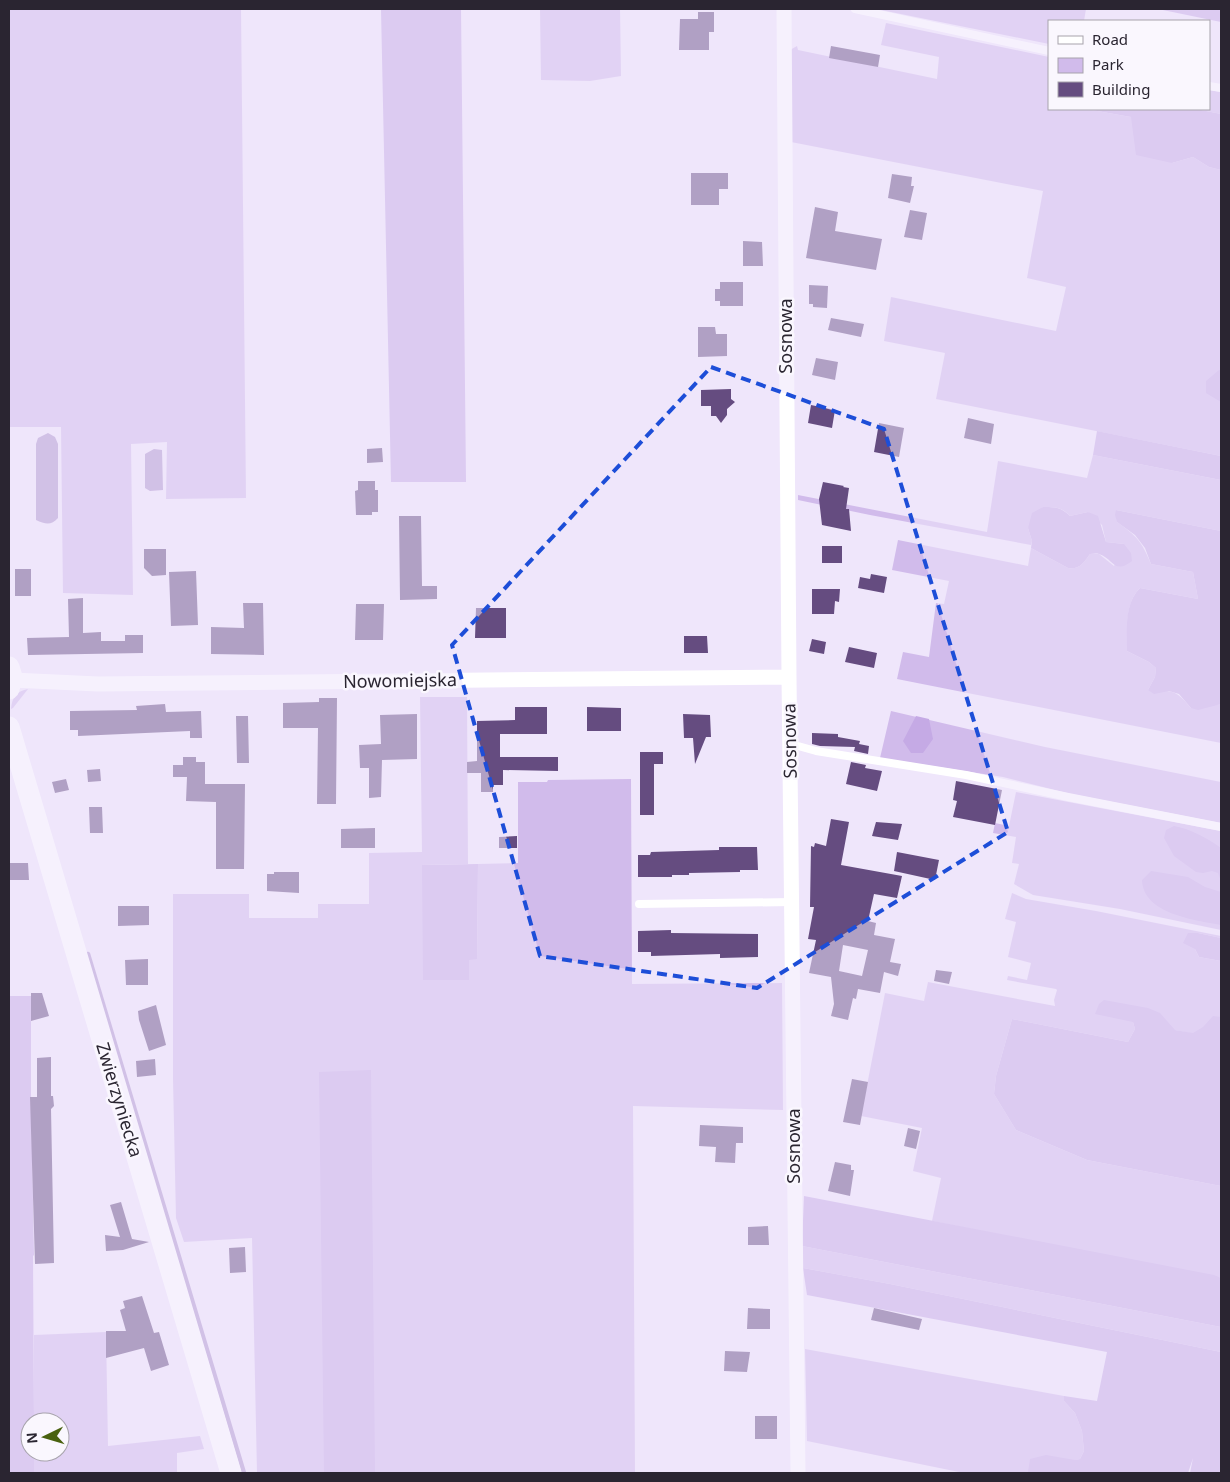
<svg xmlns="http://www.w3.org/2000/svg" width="1230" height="1482" viewBox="0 0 1230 1482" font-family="'Noto Sans',sans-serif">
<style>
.green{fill:#d1bbeb}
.forest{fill:#c5aae5}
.water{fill:#ae94cd}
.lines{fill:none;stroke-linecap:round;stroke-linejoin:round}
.stream{stroke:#ae94cd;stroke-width:4.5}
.building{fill:#654c80;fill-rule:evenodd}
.lane{stroke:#fff;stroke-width:8}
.street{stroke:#fff;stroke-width:15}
.secondary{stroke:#fff;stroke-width:21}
.marked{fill:none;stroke:#1d4ed8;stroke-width:4;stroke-dasharray:10 6;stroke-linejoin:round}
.labels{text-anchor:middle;stroke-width:5;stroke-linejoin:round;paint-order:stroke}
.street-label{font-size:18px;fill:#2a2531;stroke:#faf7fe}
</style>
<rect width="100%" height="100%" fill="#efe6fb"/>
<path class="green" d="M9,9H241L246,498L166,499L167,442L131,444L133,595L63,593L61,427H9Z
M540,9H620L621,76L590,81L541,80Z
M881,9H1086L1084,21H1049V44L881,10Z
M886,23L1049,57V109H1086L1131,117L1172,163L1193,157L1209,167L1221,170V456L936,399L945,353L884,341L891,297L1056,331L1066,287L1027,278L1043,191L791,142L790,50L797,46L798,50L937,79L939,57L881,45Z
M1209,90L1221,92V114L1196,109H1209Z
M1093,455L1221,480V531L1116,510L1117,522C1137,536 1142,542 1151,564L1193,572L1198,599L1140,588C1124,604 1128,629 1127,651L1149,662L1156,668L1155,677L1148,690C1173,691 1175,689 1191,708L1221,704V743L897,679L903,652L929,657L936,603L944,604L949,581L892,570L898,540L1028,566L1031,548L1068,568C1080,570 1084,562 1090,554H1099L1114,566L1124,544L1106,542L1102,525L1088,512L1070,516C1062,507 1055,507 1043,507L1028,528L1032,541L1031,545L870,515L798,500V495L987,532L998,461L1087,478Z
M28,689L13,708L11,709C12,697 17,691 28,689Z
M420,697H467L468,864L422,865L469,980V959H477L478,864L518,863V782H547L548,780L631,779L632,984L782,983L783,1110L633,1106L635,1473H257L252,1238L184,1242L176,1218L173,1079V894H249V918H318V904H369V853L422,852Z
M891,711L1045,747L1221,782V823L1071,794L1003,777L880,758Z
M1016,792L1221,831V930L1120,909L1033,895L1014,884L1019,864L1012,863L1016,837L993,833L995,823L1009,826Z
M1012,893L1026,899L1096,911L1221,936V938L1198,933L1195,949L1199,957L1221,961V1039L1133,1022L1135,1029L1128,1042L1012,1019L996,1076L994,1094L1016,1130L1087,1160L1221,1186V1278L932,1221L941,1178L913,1171L922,1128L861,1116L885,993L924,1001L928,982L1055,1006L1054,1000L1057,990L1056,989L1007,980L1008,976L1027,980L1031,963L1008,957L1016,922L1005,919Z
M802,1246L1221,1327V1352L890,1284L803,1268Z
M106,1332L108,1446L200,1436L204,1449L177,1453V1473H34V1452H60V1422H34V1335Z
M805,1349L1064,1396V1401L1075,1413L1082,1431L1084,1451L1080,1459L1076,1460L1144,1473H959V1472L807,1441Z"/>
<path class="forest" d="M381,9H461L466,482H391Z
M1158,9H1221V22Z
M1086,109H1196L1221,114V170L1209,167L1193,157L1172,163L1136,155L1131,117Z
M1219,370L1221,371V402L1206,393V381Z
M1097,431L1221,456V480L1093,455Z
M1043,507C1055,507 1061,507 1070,516L1088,512L1098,516L1106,542L1124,544L1131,553L1132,561C1114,575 1114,559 1099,554C1096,553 1093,554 1090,554C1084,562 1080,570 1068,568L1031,548L1032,541L1028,528L1032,513Z
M1116,510L1221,531V704L1198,710L1191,708L1179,694L1169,691L1154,694L1148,690L1155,677L1156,668L1149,662L1127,651C1127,629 1124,604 1140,588L1198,599L1193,572L1151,564L1145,548L1135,535L1117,522L1115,515Z
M916,716L929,719L933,739L923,753H911L903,741Z
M1174,826C1191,829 1207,838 1221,848V881L1218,873L1212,871L1203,873L1196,872L1174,856L1164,838L1166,830Z
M478,864L477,959L469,960V980H423L422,865Z
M1151,871L1188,877L1205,887L1221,892V925C1195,920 1143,914 1142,880Z
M1188,933H1198L1221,938V961L1199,957L1195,949L1183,943Z
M9,996H31V1094L34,1255L33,1256L34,1422H30V1452H34V1473H9Z
M1104,1000L1148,1008L1160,1013L1175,1030L1193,1033L1203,1027L1213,1016L1221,1017V1186L1087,1160L1016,1130L994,1094L996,1076L1012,1019L1128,1042L1135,1029L1133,1022L1095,1014L1099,1004Z
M371,1070L375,1473H324L319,1072Z
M804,1196L1214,1275L1221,1278V1327L802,1246Z
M803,1268L890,1284L1221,1352V1473H1190L1193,1458L1188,1473H1029L1028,1472L1030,1459L1046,1455L1075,1460L1080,1459L1084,1451L1082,1431L1075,1413L1064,1401V1396L1097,1401L1107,1352L807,1295Z"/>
<path class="water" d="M48,433L55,437L58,444V518C51,526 45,524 36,520V444L38,438Z
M154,449L162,450L163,490L150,491L145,488V454Z"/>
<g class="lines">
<path class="stream" d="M88,954L244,1473"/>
</g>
<path class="building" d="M698,12H714V32H709V50H679L680,19H698Z
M831,46L880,55L878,67L829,58Z
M691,173H728V189H719V205H691Z
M892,174L912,177L911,186H914L910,203L888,198Z
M815,207L838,212L835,231L882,239L876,270L806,258Z
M910,210L927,213L922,240L904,237Z
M743,241L762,242L763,266H743Z
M720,282H743V306H720V301H715V289H720Z
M809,285L828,286L827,308L813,307V304H809Z
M831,318L864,324L861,337L828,330Z
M698,327H715L716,334H727V356L698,357Z
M816,358L838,362L835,380L812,375Z
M731,389V399L735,402L727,409V415L721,423L716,416H711V406H701V390Z
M811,405L835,410L832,428L808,423Z
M968,418L994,424L991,444L964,438Z
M879,423L904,428L899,457L874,452Z
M382,448L383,462L367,463V449Z
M358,481H375V490H378V512H372V515H356L355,491L358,490Z
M823,482L844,486L843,487L849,488L846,509H849L851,531L822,525L819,499Z
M399,516H421L422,586H437V599L400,600Z
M822,546H842V563H822Z
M144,549H166V575L152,576L144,568Z
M15,569H31V596H15Z
M196,571L198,625L171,626L169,572Z
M871,574L887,577L884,593L858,588L860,577L870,579Z
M812,589H840L839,602L835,601L834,614H812Z
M83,598V633L101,632V641H125V635H143V653L28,655L27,638L69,637L68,599Z
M243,603H263L264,655L211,654V627L244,628Z
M356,604H384L383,640H355Z
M476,608H506V638H475Z
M684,636H707L708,653H684Z
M812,639L826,642L824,654L809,651Z
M849,647L877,653L874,668L845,662Z
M319,698H337L336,804H317L318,728H283V703L319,702Z
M165,704L166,712L201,711L202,738H190V731L78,736V730H70V711L137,710L136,706Z
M515,707H547V734H500V757H558V771L503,770V785H493V792H481V773H467V762L477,761V721L515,720Z
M587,707L621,708V731H587Z
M417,714V759L382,760L381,797L369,798V768H360L359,745L381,744L380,715Z
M683,714L710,715L711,737H706L695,764L693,738H684Z
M236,716H248L249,763H237Z
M812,733L838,734V737L860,741L859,744L869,746L868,754L854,751L855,747L820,746L812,744Z
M640,752H663V764H654V815H640Z
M183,757H196V762H205V784H245L244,869H216V802L186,801L187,777H173V765H183Z
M851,762L866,765L865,768L882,771L877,791L846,784Z
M100,769L101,781L88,782L87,770Z
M66,779L69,790L55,793L52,782Z
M956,781L1002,790L995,825L953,817L957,801L953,800Z
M89,807H102L103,833H90Z
M831,819L849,822L841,865L902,876L897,898L874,894L868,921L876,923L874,935L895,939L890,962L901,964L898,976L884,972L880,993L858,989L856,999L853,998L848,1020L831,1016L834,1004L831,977L809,973L816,940L808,939L814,907H810L811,846L814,847L815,843L826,846ZM843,945L868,950L862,976L839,971Z
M876,822L902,824L898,840L872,836Z
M375,828V848H341V829Z
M517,836V848H499V837Z
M719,847H757L758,870H740V872L689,873V875H672V877H638V855H650L651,852L719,850Z
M897,852L939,860L935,880L894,871Z
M9,863H28L29,880H9Z
M274,872H299V893L267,891V874H274Z
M118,906H149V925L118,926Z
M671,930V933L758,934V957L720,958V954L651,956V952H638V931Z
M148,959V985H126L125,960Z
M936,970L952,972L949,984L934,981Z
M31,993H42L49,1016L31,1021Z
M156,1005L166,1045L149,1051L139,1020L138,1011Z
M51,1057V1096H53L54,1106L51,1109L54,1263L35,1264L30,1097H37V1058Z
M155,1059L156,1075L137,1077L136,1061Z
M852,1079L868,1082L860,1125L843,1122Z
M700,1125L743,1127V1143H736L735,1163L715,1162L716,1147L699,1146Z
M908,1128L920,1131L916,1149L904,1146Z
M835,1162L851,1165V1170H854L850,1196L828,1191Z
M121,1202L132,1239L149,1242L123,1250L106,1251L105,1235L120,1237L110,1205Z
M768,1226L769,1245H748V1227Z
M245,1247L246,1272L230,1273L229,1248Z
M142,1296L154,1333L159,1332L169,1365L151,1371L144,1348L106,1358V1331H126L120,1310L125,1308L123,1301Z
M748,1308L770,1309V1329H747Z
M874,1308L922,1319L919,1330L871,1320Z
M725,1351L750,1352L747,1372L724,1371Z
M755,1416H777V1439H755Z"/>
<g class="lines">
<path class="lane" d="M855,9L1049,51
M1209,86L1221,88
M791,744L816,751L966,775L1068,797L1221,827
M639,904L792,902"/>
<path class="street" d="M784,9L789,677L798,1473
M12,680L98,684L789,677"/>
<path class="secondary" d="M9,667L12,677L9,689
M9,727L231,1473"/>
</g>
<path d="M0 0H1230V1482H0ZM711,367L884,429L1008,832L757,988L540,956L452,645Z" fill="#efe6fb" fill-opacity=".55" fill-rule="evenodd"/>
<path class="marked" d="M711,367L884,429L1008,832L757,988L540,956L452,645Z"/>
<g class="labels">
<g class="street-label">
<text transform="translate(786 336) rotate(-90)" y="6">Sosnowa</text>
<text transform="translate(400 681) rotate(-1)" y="6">Nowomiejska</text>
<text transform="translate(790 741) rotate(-91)" y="6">Sosnowa</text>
<text transform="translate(119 1100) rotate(73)" y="6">Zwierzyniecka</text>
<text transform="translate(794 1146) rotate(-90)" y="6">Sosnowa</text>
</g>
</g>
<rect width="1230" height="1482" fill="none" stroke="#2a2531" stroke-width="20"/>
<rect x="1048" y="20" width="162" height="90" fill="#faf7fe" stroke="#a7a3ac"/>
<rect x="1058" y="36" width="25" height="8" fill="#ffffff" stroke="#a7a3ac"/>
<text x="1092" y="45" font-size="15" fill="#2a2531">Road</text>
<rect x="1058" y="58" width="25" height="15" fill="#d1bbeb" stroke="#a7a3ac"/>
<text x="1092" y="70" font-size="15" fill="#2a2531">Park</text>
<rect x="1058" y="82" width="25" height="15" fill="#654c80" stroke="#a7a3ac"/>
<text x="1092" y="95" font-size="15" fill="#2a2531">Building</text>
<g transform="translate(45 1437) rotate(265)"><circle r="24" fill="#faf7fe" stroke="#a7a3ac"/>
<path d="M0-4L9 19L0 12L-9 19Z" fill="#49610f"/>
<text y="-8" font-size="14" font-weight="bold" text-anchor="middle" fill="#2a2531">N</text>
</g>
</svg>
